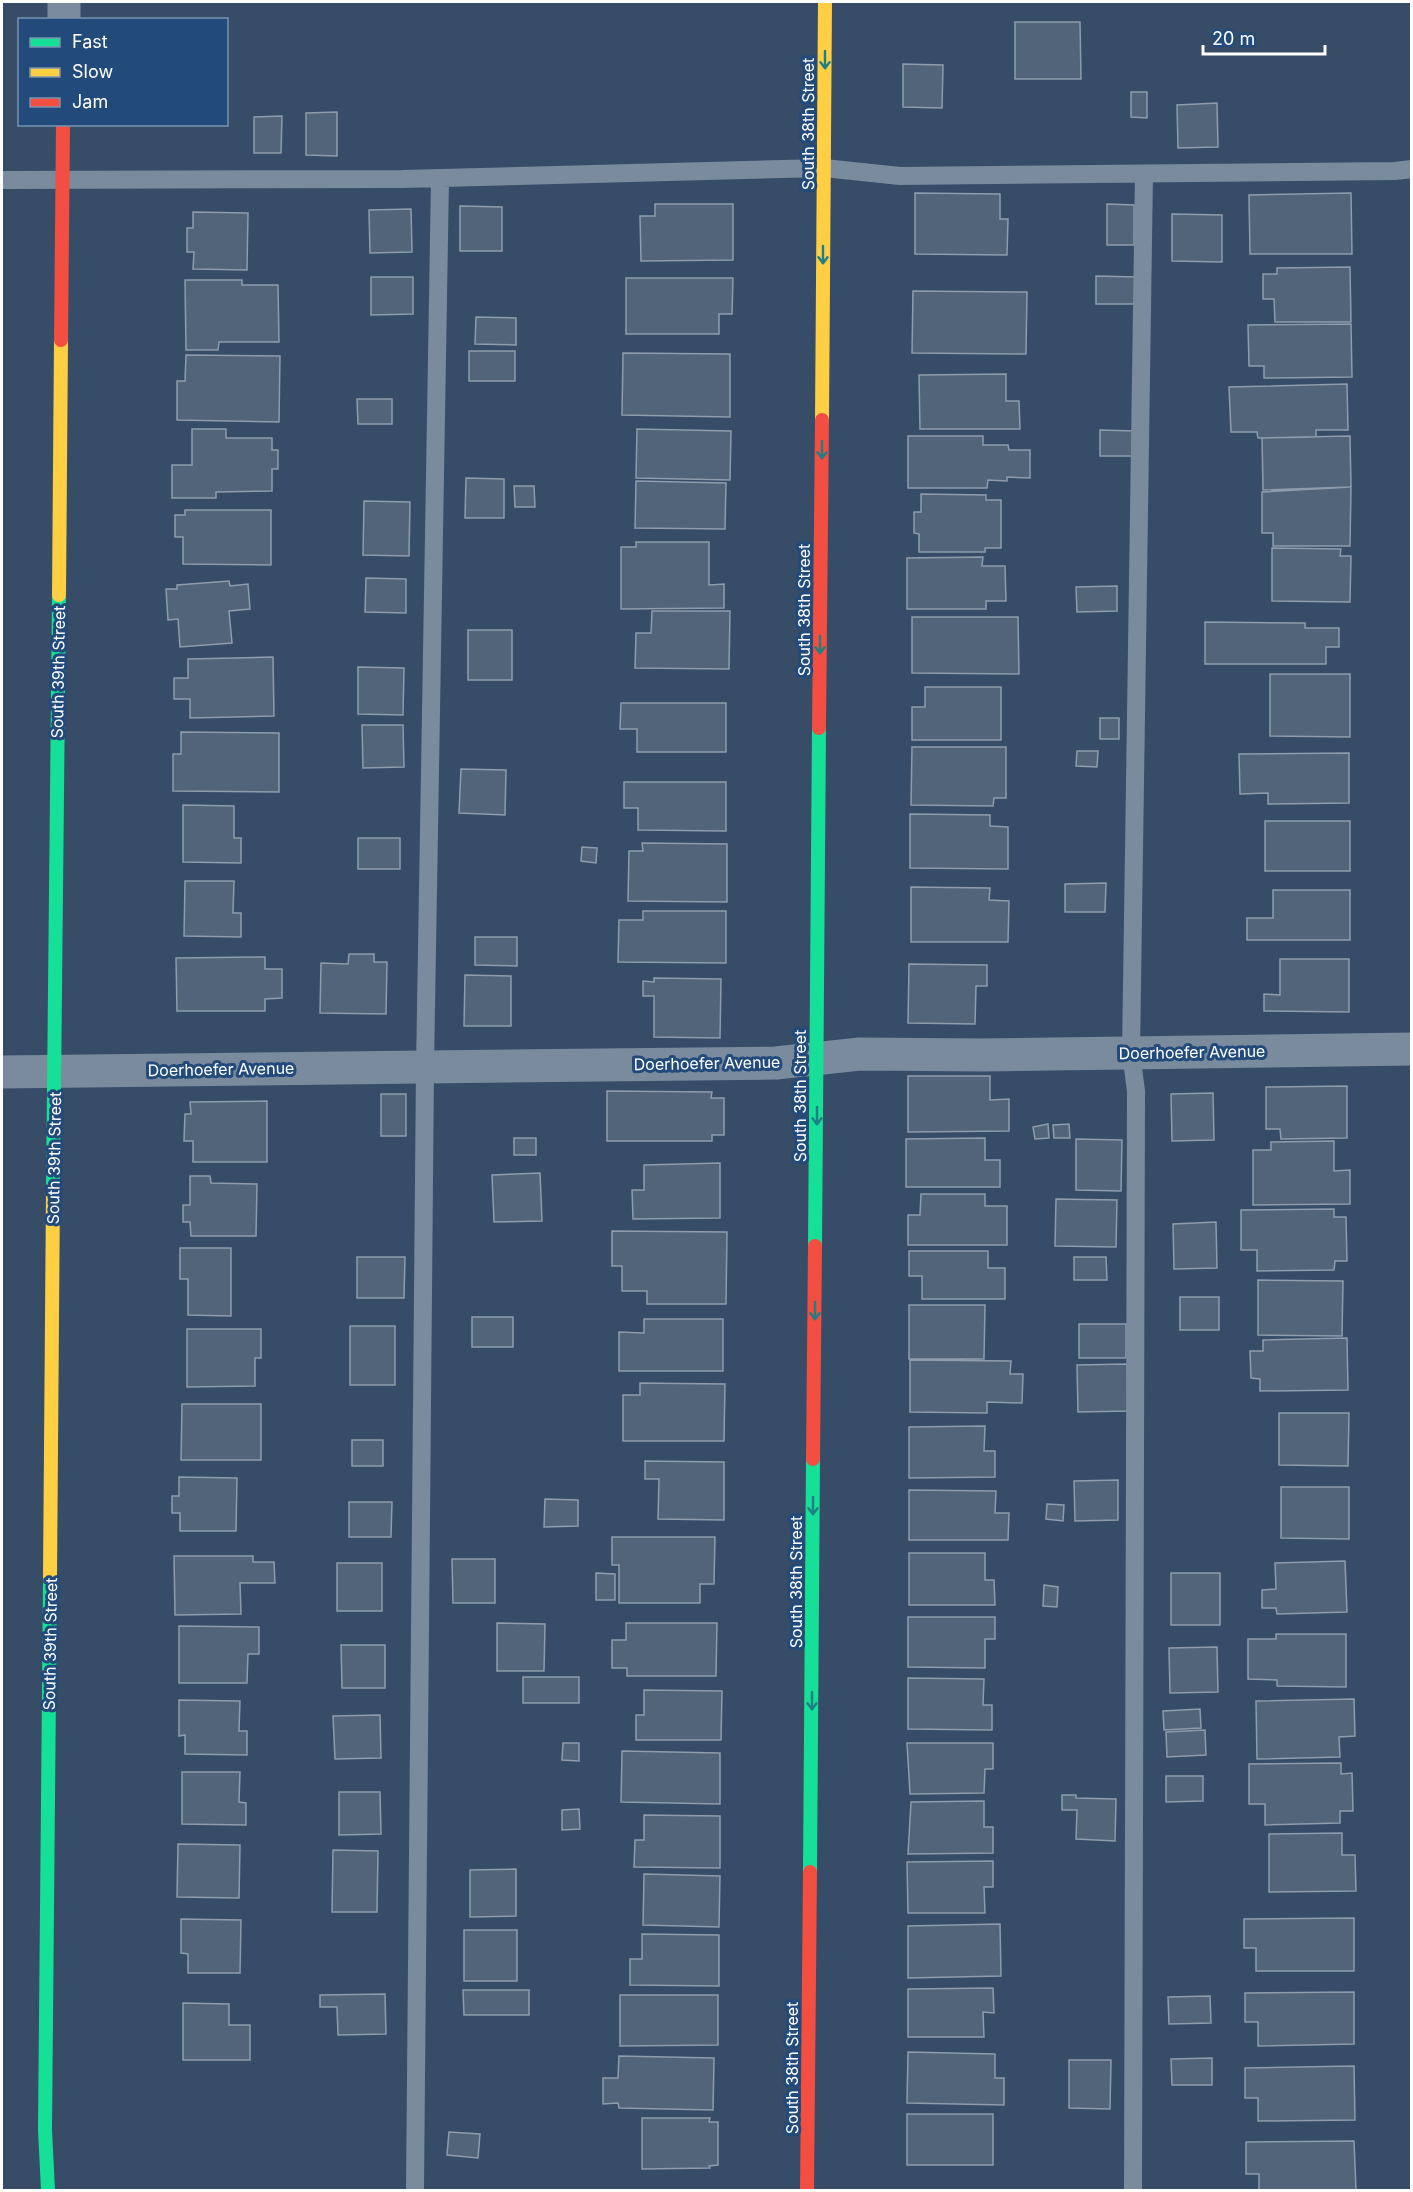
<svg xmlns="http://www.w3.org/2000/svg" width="1413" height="2192" viewBox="0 0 1413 2192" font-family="Inter,sans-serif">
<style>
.building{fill:#526479;stroke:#8e9cad;stroke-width:1.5}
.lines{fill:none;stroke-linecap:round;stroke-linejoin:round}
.lane{stroke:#7a8b9e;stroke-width:18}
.street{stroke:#7a8b9e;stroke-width:33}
.fast{stroke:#16e098;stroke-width:14}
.slow{stroke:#ffcf43;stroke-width:14}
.jam{stroke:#f24e42;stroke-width:14}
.oneway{stroke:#1e7f85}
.labels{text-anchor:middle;stroke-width:6;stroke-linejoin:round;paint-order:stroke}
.street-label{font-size:16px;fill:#fff;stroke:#224b7b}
</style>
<rect width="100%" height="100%" fill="#364c67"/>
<path class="building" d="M1015,22H1080L1081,79H1015Z
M903,64L943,65L942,108L903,107Z
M1131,92H1147V118L1131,117Z
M1217,103L1218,147L1178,148L1177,105Z
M337,112V156L306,155V113Z
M282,116L281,153H254V117Z
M915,193L1000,194V219H1008L1007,255L915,254Z
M1351,193L1352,254H1250L1249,195Z
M655,204H733V260L641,261L640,216H655Z
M1107,204L1134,205V245H1107Z
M460,206L502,207V251H460Z
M411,209L412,252L370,253L369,210Z
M193,212L248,213L247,270L193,269L194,252H187V228H193Z
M1172,214L1222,215V262L1172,261Z
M1350,267L1351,322H1275L1274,299H1263V274H1277V268Z
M1096,276L1137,277L1134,304H1096Z
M371,277H413V314L371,315Z
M626,278H733L732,314H719V334H626Z
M185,280H242V285H278L279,342H219L218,350H186Z
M913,291L1027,292L1026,354L912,353Z
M476,317L516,318V345L475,344Z
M1351,324L1352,377L1264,378V366H1249L1248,325Z
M469,351H515V381H469Z
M623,353L730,354V417L622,415Z
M186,355L280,356L279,422L177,420V381H185Z
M1006,374V401H1019L1020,429H920L919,375Z
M1347,384L1348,430H1316V437L1258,438L1257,432H1231L1229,387Z
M357,399H392V424H358Z
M192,429H226V438H272V450H278V469H272V491L216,492V498H172V465H192Z
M637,429L731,431L730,480L636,478Z
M1100,430L1135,431V456H1100Z
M908,436H983V445H1008L1009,450H1030V478L1007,477V481L988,480L987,488H908Z
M1350,436L1351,487L1263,490L1262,438Z
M466,478L504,479V518H465Z
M636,481L726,483L725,529L635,528Z
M514,486H534L535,507H515Z
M1351,487L1350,546H1273V533H1262V492Z
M921,494L986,495V500H1001V548H985V552H919V534L914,533V512H921Z
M364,501L410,502L409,556L363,555Z
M185,510H271V565L183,564V537H175V515H185Z
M636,542H709V585L724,584V608L621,609V547H636Z
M1272,548L1341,549L1340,556H1351L1350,602L1272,601Z
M983,557L982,566H1005L1006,601H986V609H907V558Z
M366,578L406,579V613L365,612Z
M229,581L230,586L248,584L250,609L229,611L232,643L180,647L178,619L168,620L166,589H177V585Z
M1117,586V611L1077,612L1076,587Z
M652,611H730L729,669L635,668L636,633H651Z
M912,617H1018L1019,674L912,673Z
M1205,622L1305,623V628H1339V647H1326V664H1205Z
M468,630H512V680H468Z
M273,657L274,716L190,718V699H174V678H188V659Z
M358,667L404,668L403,715L358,714Z
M1270,674H1350V737L1270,736Z
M925,687H1001V740H912V707H925Z
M621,703H726V752H637V729H620Z
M1100,718H1119V739H1100Z
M362,725H403L404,767L363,768Z
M181,732L279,733V792L173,791V754H181Z
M912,747H1006V798H994L993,806L911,805Z
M1077,751H1098L1097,767L1076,766Z
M1349,753V803L1268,804V793L1240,794L1239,754Z
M461,769L506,770L505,815L459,813Z
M624,782H726V831L638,830V808H624Z
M183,805L234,806V838H241V863L183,862Z
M910,814L990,815V826L1008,827V869L910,868Z
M1265,821H1350V871H1265Z
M358,838H400V869H358Z
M642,843L727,844V902L628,901L629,851H643Z
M582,847L597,848L596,863L581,861Z
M185,881H234L233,913H241V937L184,936Z
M1106,883L1105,912H1065V884Z
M911,887L990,888L989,900L1009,901L1008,942H911Z
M1273,890H1350V940H1247V918H1273Z
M643,911H726V963L618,962L619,920H643Z
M475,937H517V966L475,965Z
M349,954H374V962H387L386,1014L320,1013L321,963L348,964Z
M265,957V969H282V998L265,999V1011H177L176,958Z
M1280,959H1349V1012L1264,1011V994L1280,995Z
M909,964L987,965V986H976L975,1024L908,1023Z
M465,975L511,976V1026H464Z
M654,978L721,979L720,1038L654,1037V996H643V981L654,982Z
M908,1076H990V1100L1009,1099V1131L908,1132Z
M1347,1086V1138L1281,1139L1280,1129H1266V1087Z
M607,1091L712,1092L711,1098H724V1135H712V1141H607Z
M1213,1093L1214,1140L1172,1141L1171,1094Z
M381,1094H406V1136H381Z
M267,1101V1162H193V1141H184L185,1114H191L190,1102Z
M1048,1124L1049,1138L1035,1139L1033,1127Z
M1069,1124L1070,1138H1054L1053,1125Z
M514,1138H536V1155H514Z
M985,1138V1160H1000V1187H906V1139Z
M1076,1139L1122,1140L1121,1191L1076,1190Z
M1334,1141V1171L1350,1170V1204L1253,1205V1150H1271V1142Z
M720,1163V1218L633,1219L632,1190H644V1165Z
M540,1173L542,1221L494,1222L492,1175Z
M190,1176H210L211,1183L257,1184L256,1236H191L190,1222H183V1205H190Z
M921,1194H985V1206H1007V1245H908V1215H920Z
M1056,1199L1117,1200L1116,1247L1055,1246Z
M1334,1209V1217H1346L1347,1261H1335L1334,1270L1257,1271V1250H1241V1210Z
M1216,1222L1217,1268L1174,1269L1173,1224Z
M612,1231L727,1232L726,1304H647V1291H622V1266H612Z
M180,1248H231V1316L188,1315V1279H180Z
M909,1251H988V1268H1005V1299H922V1276H909Z
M357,1257H405L404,1298H357Z
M1074,1257H1106L1107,1280H1074Z
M1258,1280L1343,1281L1342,1336L1258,1335Z
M1180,1297H1219V1330H1180Z
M909,1305H985L984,1359H909Z
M472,1317H513V1347H472Z
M644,1319H723V1371H619V1332L644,1333Z
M1079,1324H1126V1358H1079Z
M350,1326H395V1385H350Z
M187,1329H261V1358H255V1386L187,1387Z
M1347,1338L1348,1390L1260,1391V1379L1251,1378L1250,1351H1263V1340Z
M910,1360L1011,1361L1010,1374H1023L1022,1403L987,1402V1413L910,1412Z
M1127,1364L1128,1411L1078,1412L1077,1365Z
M640,1383L725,1384L724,1441H623V1395H640Z
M182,1404H261V1460H181Z
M1279,1413H1349L1348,1466L1279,1465Z
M985,1426L984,1451H995V1477L909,1478V1427Z
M352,1440H383V1466H352Z
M645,1461L724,1462V1520L658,1519L659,1479H645Z
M179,1477L237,1478L236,1531H180V1513H172V1496H179Z
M1118,1480V1520L1075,1521L1074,1481Z
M1281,1487H1349V1539L1281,1538Z
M909,1490L996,1491L995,1513H1009L1008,1540H909Z
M545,1499L578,1500V1526L544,1527Z
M349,1502H392L391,1537H349Z
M1047,1504L1064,1505L1063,1521L1046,1519Z
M612,1537H715L714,1584H700V1603H619V1565H612Z
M909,1553H985V1580H994L995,1605H909Z
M174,1556H253V1562H274L275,1583H240L241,1614L175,1615Z
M452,1559H495V1603H453Z
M1345,1561L1347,1612L1277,1614L1276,1608H1262V1590L1276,1589L1275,1563Z
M337,1563H382V1611H337Z
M596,1573L615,1574V1600H596Z
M1171,1573H1220V1625H1171Z
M1044,1585L1058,1587L1057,1607L1043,1606Z
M908,1617H995V1639H985V1668L908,1667Z
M497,1623L545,1624L544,1671H497Z
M626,1623H717L716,1676H627V1668H612V1640H626Z
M179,1626L259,1627V1654H248L247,1683H179Z
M1276,1634H1346V1687L1277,1686V1680L1248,1679V1639H1276Z
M341,1645H385V1688H342Z
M1217,1647L1218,1692L1170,1693L1169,1648Z
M523,1677H579V1703H523Z
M908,1678L984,1679L983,1705H992V1730L908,1729Z
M644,1690L722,1691L721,1740H636V1715H644Z
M1354,1699L1355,1736L1339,1737L1340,1757L1257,1759L1256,1701Z
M179,1700L240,1701L239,1731H247V1755L185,1754V1735L179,1736Z
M1200,1709L1201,1728L1164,1730L1163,1711Z
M380,1715L381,1758L335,1759L333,1716Z
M1205,1730L1206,1755L1167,1757L1166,1732Z
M563,1743H579V1761L562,1760Z
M907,1743H993V1769H985L984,1793L910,1794Z
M622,1751L720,1753V1804L621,1802Z
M1341,1763V1774L1352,1773L1353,1811H1340V1823L1265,1825V1804H1249V1764Z
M182,1772H240L239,1802L246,1803V1825L182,1824Z
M1166,1776H1203V1801L1166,1802Z
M339,1792H380L381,1834L339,1835Z
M1062,1795H1076V1798L1116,1799L1115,1841L1076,1839L1077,1810H1062Z
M984,1801V1827H993V1853L908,1854L911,1802Z
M579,1809L580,1829L562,1830V1810Z
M644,1815L720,1816V1868L634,1867L635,1840H644Z
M1342,1833V1855H1355L1356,1891L1269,1892V1834Z
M178,1844L240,1845L239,1898L177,1897Z
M333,1850L378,1851L377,1912H332Z
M993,1861V1887H984L985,1913H908L907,1862Z
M516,1869V1916L470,1917V1870Z
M644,1874L720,1876L719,1927L643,1925Z
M1354,1918V1971H1256V1948H1244V1919Z
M181,1919L241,1920L240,1973H188V1954L181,1953Z
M1000,1924L1001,1976L908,1978V1926Z
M464,1930H517V1981H464Z
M642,1934L719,1935V1986L630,1985V1959H642Z
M993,1988L994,2013L983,2012L984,2037H908V1989Z
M463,1990H529V2015H464Z
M1354,1992V2044L1258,2046V2022H1245V1993Z
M385,1994L386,2034L338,2035L337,2007H320V1995Z
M620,1995H718V2045L620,2046Z
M1210,1996L1211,2023L1169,2024L1168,1997Z
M183,2003L229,2004V2025H250V2060H183Z
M908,2052L995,2054V2078H1004V2105L907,2103Z
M619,2056L714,2058L713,2110L619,2108L618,2103L603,2104V2078H618Z
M1212,2058V2085H1172L1171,2059Z
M1069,2060H1111L1110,2109L1069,2108Z
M1354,2066L1355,2120L1258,2121V2098H1245V2068Z
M907,2114H993V2165H907Z
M642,2118H710L709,2122H718V2165L709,2166L710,2168L642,2169Z
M449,2132L480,2134L478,2158L447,2155Z
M1354,2141L1356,2190H1259V2174H1246V2142Z"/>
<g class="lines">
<path class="lane" d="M2,180L402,179L824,168L900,176L1395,171L1412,169
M415,2190L425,1067L440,179
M1133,2190L1136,1091L1131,1053L1144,174"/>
<path class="street" d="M64,20V2
M2,1072L776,1063L860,1054L983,1055L1412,1049"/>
<path class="fast" d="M53,1189L59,595
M815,1246L819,728
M810,1872L813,1459
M48,2190L45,2130L50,1578"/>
<path class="slow" d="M822,420L825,2
M59,595L61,340
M50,1578L53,1189"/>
<path class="jam" d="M61,340L63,124
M819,728L822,420
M813,1459L815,1246
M807,2190L810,1872"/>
</g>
<defs><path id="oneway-shaft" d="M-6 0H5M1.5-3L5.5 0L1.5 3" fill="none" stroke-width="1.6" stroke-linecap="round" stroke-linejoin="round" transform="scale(1.5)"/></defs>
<g class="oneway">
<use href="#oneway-shaft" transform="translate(825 60) rotate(90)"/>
<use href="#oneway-shaft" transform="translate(823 255) rotate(90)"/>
<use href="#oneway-shaft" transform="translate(822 450) rotate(90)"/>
<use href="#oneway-shaft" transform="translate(820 645) rotate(90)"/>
<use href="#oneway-shaft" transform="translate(817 1116) rotate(90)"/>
<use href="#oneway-shaft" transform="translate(815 1311) rotate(90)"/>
<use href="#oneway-shaft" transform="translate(813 1506) rotate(90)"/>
<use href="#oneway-shaft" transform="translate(812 1701) rotate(90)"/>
</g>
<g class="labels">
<g class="street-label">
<text transform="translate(808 124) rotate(-90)" y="6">South 38th Street</text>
<text transform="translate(804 610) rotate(-90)" y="6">South 38th Street</text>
<text transform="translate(58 672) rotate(-89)" y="6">South 39th Street</text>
<text transform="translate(1192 1052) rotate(-1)" y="6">Doerhoefer Avenue</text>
<text transform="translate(707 1063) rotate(-1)" y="6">Doerhoefer Avenue</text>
<text transform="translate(221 1069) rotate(-1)" y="6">Doerhoefer Avenue</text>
<text transform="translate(800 1096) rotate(-90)" y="6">South 38th Street</text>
<text transform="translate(54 1158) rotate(-89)" y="6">South 39th Street</text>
<text transform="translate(796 1582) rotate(-90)" y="6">South 38th Street</text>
<text transform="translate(50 1644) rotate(-89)" y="6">South 39th Street</text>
<text transform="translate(792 2068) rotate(-90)" y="6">South 38th Street</text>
</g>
</g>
<rect width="1413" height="2192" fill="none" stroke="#ffffff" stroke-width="6"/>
<rect x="18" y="18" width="210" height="108" fill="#224b7b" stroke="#7a93b0" stroke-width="1.5"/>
<rect x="30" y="38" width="30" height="9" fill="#16e098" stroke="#7a93b0" stroke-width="1.5"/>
<text x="72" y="48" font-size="18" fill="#ffffff">Fast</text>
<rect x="30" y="68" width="30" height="9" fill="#ffcf43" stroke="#7a93b0" stroke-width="1.5"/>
<text x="72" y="78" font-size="18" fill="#ffffff">Slow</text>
<rect x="30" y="98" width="30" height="9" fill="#f24e42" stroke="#7a93b0" stroke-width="1.5"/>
<text x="72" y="108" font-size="18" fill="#ffffff">Jam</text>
<path d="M1203 45v9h122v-9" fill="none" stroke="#ffffff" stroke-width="3"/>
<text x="1212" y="45" font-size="18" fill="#ffffff" stroke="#224b7b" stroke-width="4.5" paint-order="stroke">20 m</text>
</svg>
